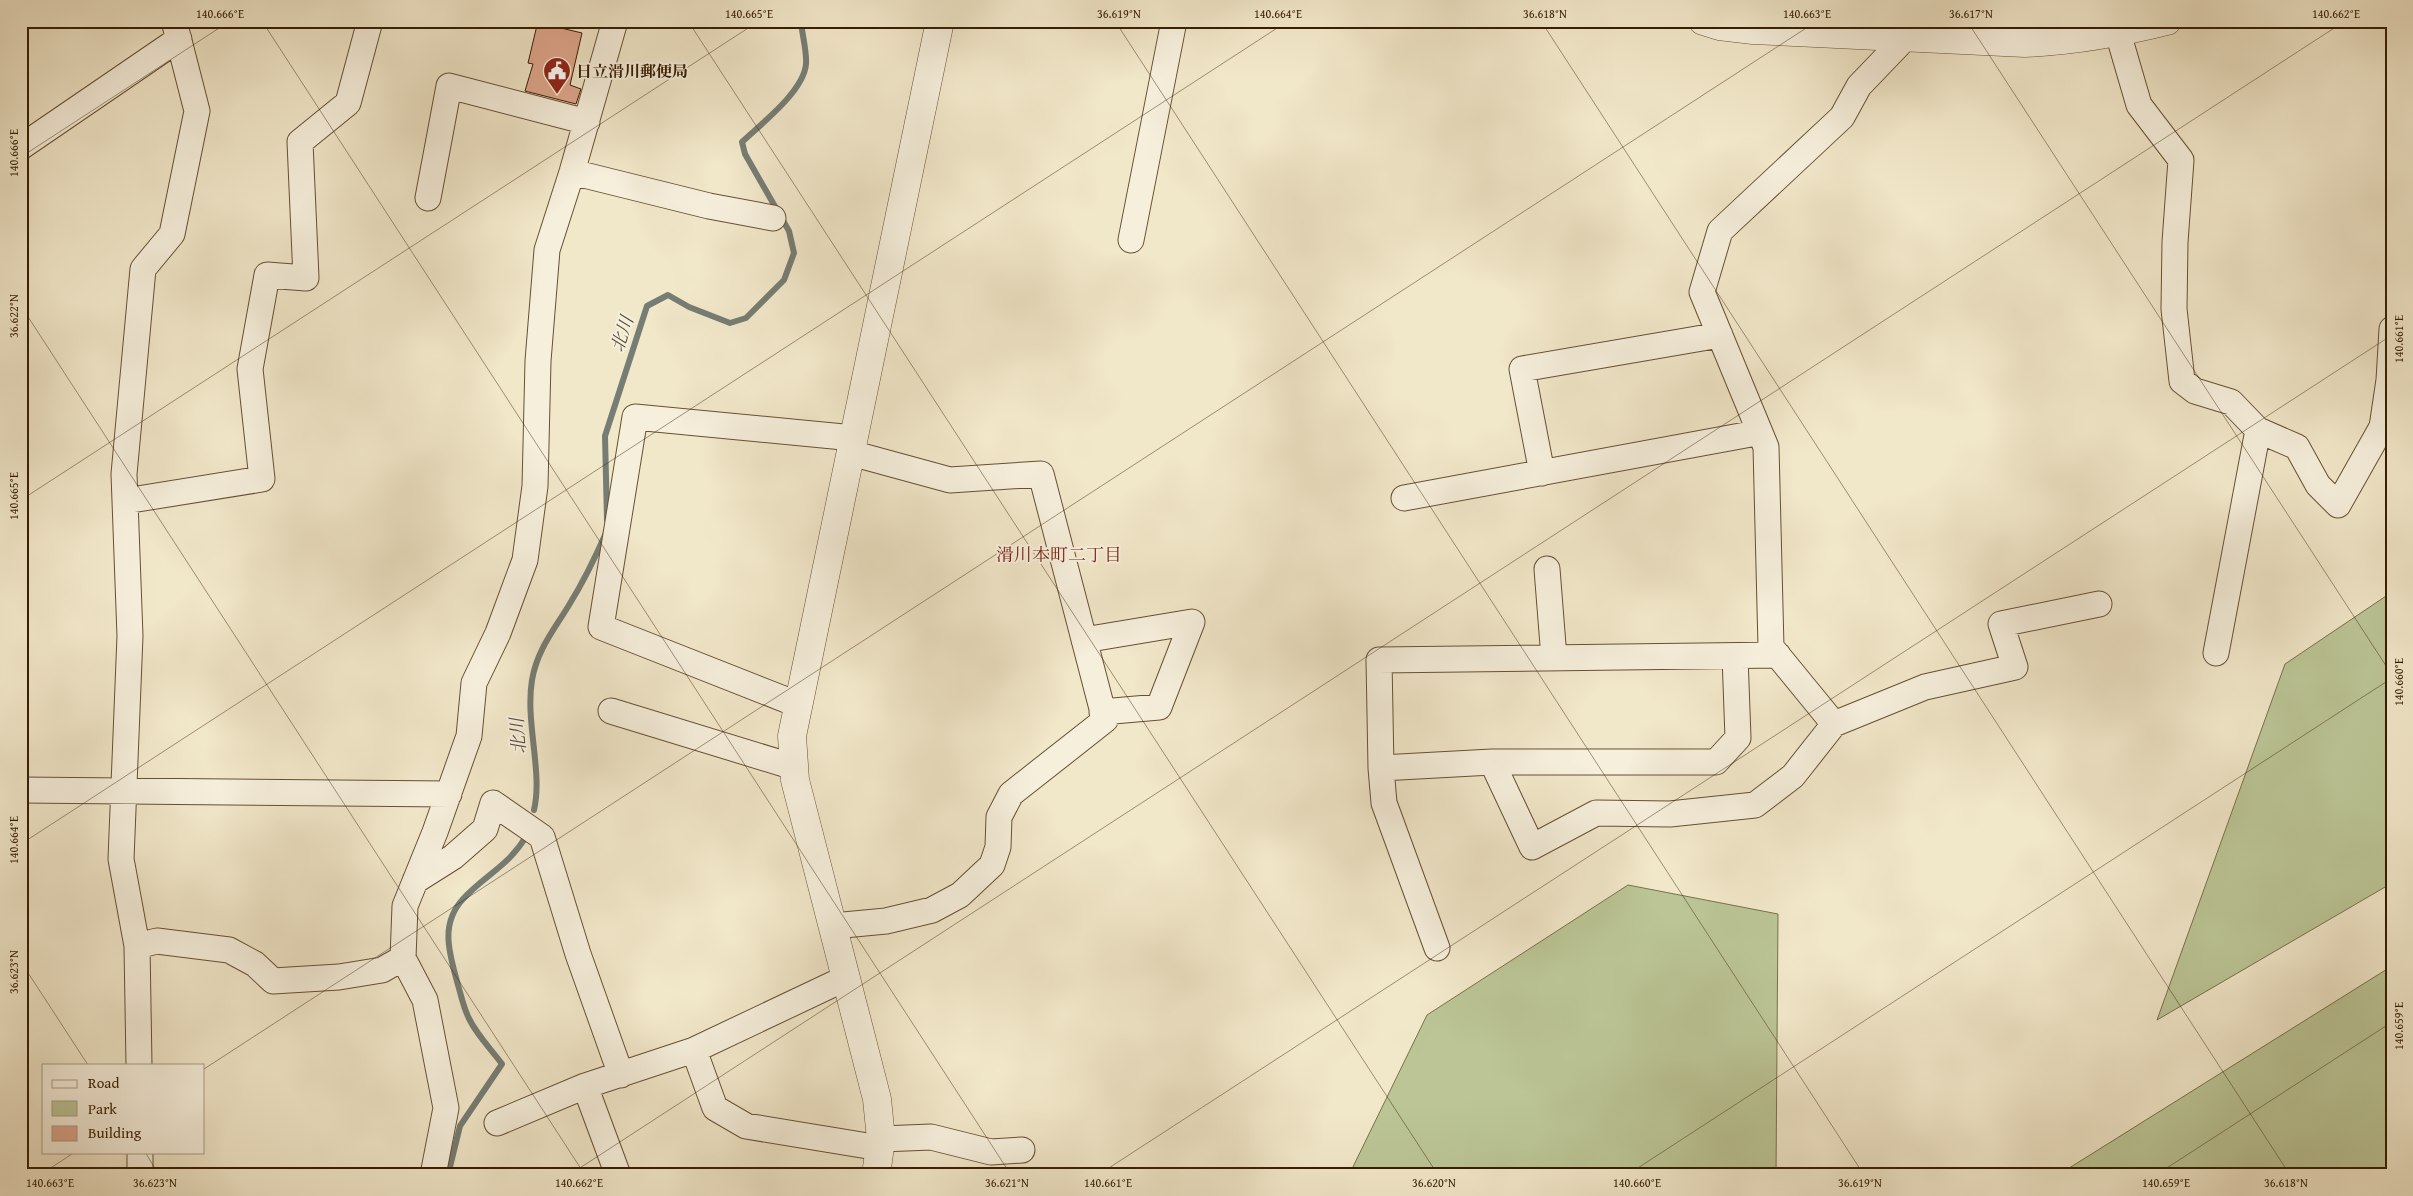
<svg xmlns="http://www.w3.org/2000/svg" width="2413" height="1196" viewBox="0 0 2413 1196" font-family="'Gentium Book Plus','Noto Serif JP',serif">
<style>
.green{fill:#bbc596;stroke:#79714c}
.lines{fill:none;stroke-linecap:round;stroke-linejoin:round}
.stream{stroke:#767d74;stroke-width:6}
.building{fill:#dfa68d;stroke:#371d01}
.minor-casing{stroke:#665033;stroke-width:27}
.tertiary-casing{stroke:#665033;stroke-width:29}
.minor{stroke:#f6efdc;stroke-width:25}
.tertiary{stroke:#f6efdc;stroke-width:28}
.ticks{fill:none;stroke:#371d01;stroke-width:1;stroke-opacity:0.45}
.labels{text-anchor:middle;stroke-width:4;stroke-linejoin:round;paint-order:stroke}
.poi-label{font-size:16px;font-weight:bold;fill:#371d01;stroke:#f6efdc;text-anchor:start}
.water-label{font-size:18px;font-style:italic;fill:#564d3b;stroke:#f6efdc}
.neighbourhood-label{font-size:18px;fill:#7a1f14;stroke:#f6efdc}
.neatline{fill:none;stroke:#371d01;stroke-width:2}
.ticks-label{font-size:12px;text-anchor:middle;fill:#371d01}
</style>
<rect width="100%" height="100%" fill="#f1e7c9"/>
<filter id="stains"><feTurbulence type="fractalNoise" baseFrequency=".004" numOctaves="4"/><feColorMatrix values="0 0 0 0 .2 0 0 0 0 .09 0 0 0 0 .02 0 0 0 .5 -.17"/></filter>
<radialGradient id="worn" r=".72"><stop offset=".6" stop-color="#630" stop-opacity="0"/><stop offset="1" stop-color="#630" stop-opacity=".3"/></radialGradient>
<path class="green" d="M2392,592V883L2157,1020L2285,664Z
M1628,885L1778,914L1776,1175H1349L1427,1015Z
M2392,966V1175H2058Z"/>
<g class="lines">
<path class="stream" d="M607,520L605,436L647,306L668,295L689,307L730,323L746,318L784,280L794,253L789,231L745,154L742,142C761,124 804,91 806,64C807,51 802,35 801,21
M534,810C543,772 525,722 532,680C537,650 554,630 569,605C584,581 595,558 606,533
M448,1175L460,1126L502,1064C491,1049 474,1032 467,1014C463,1005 461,995 458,985C450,955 439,925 463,899C486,874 508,867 527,835"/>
</g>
<path class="building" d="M538,21H563L561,28L582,33L570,85L581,89L576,104L525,91L533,64L528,63Z"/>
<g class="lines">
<defs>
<path id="minor" d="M1913,21L1905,38L1859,86L1842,117L1720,231L1702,292L1766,447L1771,647L1834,724L1925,687L2015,667L2001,624L2099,604
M2117,21L2118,33L2139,105L2181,160L2175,242L2174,309L2182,381L2195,391L2231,402L2258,430L2216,653
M21,147L179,39
M572,172L709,206L773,218
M428,198L449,86L587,122
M1131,240L1174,21
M2258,430L2297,447L2318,485L2338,505L2382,427L2389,380L2392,329
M1542,473L1522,369L1720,335
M1404,498L1751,434
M125,501L262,479L250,369L267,275L306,278L300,142L348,103L370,21
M1547,569L1554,658
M1084,640L1192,622L1159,707L1102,712
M1778,655L1379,660L1381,768L1492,762L1532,847L1596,813L1670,814L1755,805L1793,776L1834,724
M799,705L601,627L635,417L854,438
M611,711L794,767
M1492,762H1716L1738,738L1735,656
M1381,768L1384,803L1437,948
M21,790L449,794
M415,881L453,857L485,829L493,803L542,837L578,954L621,1075
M833,926L886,921L932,910L960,895L992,865L998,847L999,817L1011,794L1105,720L1041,474L950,480L851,453
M137,946L157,941L229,950L255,964L273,981L339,977L382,970L403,958
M694,1050L715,1108L746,1126L880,1148
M139,1065L137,946L121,859L130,636L124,474L143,269L172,234L197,111L174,21
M585,1086L618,1175
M497,1123L585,1086L694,1050L846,978
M881,1139L931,1137L991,1152L1022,1150
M140,1152V1175
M433,1175L446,1108L425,1000L403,958L405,906L435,832L469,736L474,683L498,633L525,560L535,486L538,361L547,250L572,172L615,21"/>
<path id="tertiary" d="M1703,21L1719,26L1753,30L2025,43C2074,41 2119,33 2167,21
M876,1175L881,1139L877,1099L795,780L792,736L940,21"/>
</defs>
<use href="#minor" class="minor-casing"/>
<use href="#tertiary" class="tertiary-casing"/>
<use href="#minor" class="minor"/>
<use href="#tertiary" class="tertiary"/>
</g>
<path class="ticks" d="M262,21L1011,1175M688,21L1438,1175M1115,21L1864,1175M1541,21L2290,1175M1967,21L2392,675M21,157L230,21M21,306L585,1175M21,500L759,21M21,844L1288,21M21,962L88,1065M204,1069L1817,21M145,1152L159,1175M40,1175L75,1152M569,1175L2345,21M1098,1175L2392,335M1627,1175L2392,678M2156,1175L2392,1022"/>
<defs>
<symbol id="civic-pin" viewBox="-11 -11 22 30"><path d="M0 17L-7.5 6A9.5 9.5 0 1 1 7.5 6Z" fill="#8f2418" stroke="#f6efdc"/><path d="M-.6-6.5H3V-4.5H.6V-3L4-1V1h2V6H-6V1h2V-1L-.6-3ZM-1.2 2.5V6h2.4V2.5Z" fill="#fff"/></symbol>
</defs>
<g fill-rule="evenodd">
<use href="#civic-pin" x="541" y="55" width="32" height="43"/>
</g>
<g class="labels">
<g class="poi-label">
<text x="576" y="77">日立滑川郵便局</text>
</g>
<g class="water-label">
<text transform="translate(622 334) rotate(-72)" y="6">北川</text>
<text transform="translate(518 736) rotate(-94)" y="6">北川</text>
</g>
<g class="neighbourhood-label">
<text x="1059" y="561">滑川本町二丁目</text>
</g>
</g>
<rect width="2413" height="1196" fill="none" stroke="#f1e7c9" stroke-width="55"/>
<rect x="42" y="1064" width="162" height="90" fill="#f6efdc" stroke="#aa9b84"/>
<rect x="52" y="1080" width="25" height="8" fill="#f6efdc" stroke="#aa9b84"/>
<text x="88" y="1088" font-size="15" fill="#371d01">Road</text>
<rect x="52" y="1101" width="25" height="15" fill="#bbc596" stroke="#aa9b84"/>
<text x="88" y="1114" font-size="15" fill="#371d01">Park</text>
<rect x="52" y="1126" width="25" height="15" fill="#dfa68d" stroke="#aa9b84"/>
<text x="88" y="1138" font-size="15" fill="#371d01">Building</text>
<rect x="28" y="28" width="2358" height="1140" class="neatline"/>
<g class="ticks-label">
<text x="220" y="18">140.666°E</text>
<text x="749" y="18">140.665°E</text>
<text x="1119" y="18">36.619°N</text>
<text x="1278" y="18">140.664°E</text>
<text x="1545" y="18">36.618°N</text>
<text x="1807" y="18">140.663°E</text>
<text x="1971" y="18">36.617°N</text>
<text x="2336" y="18">140.662°E</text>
<text transform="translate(14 153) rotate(-90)" y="4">140.666°E</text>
<text transform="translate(14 316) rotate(-90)" y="4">36.622°N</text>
<text transform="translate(2399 339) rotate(-90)" y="4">140.661°E</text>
<text transform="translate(14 496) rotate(-90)" y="4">140.665°E</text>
<text transform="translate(2399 682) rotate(-90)" y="4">140.660°E</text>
<text transform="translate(14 840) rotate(-90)" y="4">140.664°E</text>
<text transform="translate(14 972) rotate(-90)" y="4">36.623°N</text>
<text transform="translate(2399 1026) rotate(-90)" y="4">140.659°E</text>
<text x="50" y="1187">140.663°E</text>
<text x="155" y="1187">36.623°N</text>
<text x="579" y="1187">140.662°E</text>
<text x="1007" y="1187">36.621°N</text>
<text x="1108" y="1187">140.661°E</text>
<text x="1434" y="1187">36.620°N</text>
<text x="1637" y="1187">140.660°E</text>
<text x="1860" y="1187">36.619°N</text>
<text x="2166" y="1187">140.659°E</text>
<text x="2286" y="1187">36.618°N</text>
</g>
<rect width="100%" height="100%" filter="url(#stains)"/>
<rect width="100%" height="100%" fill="url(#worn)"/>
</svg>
